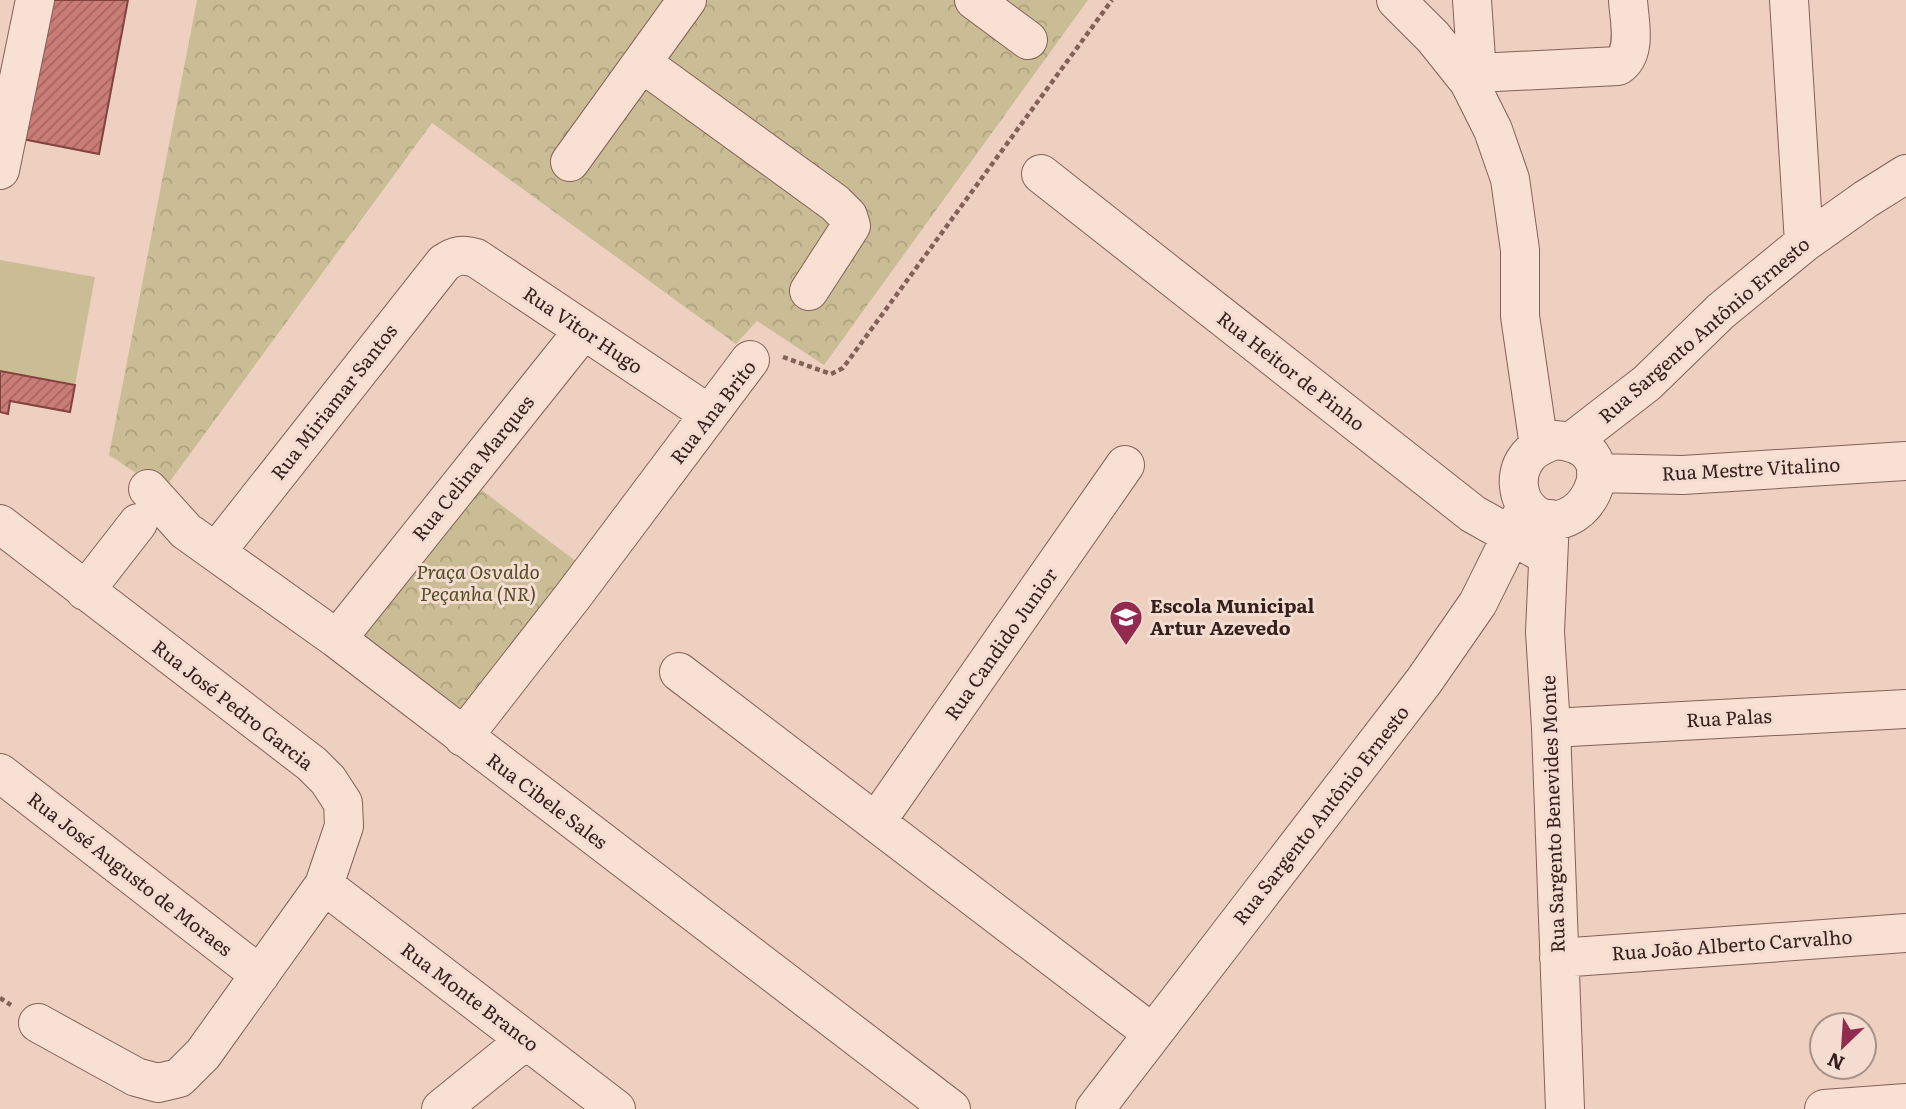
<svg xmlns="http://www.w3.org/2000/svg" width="1906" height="1109" viewBox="0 0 1906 1109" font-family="Literata,serif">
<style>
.park{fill:url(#park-crowns)}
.garden{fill:#cabd95}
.building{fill:url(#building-hatch);stroke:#84423f;stroke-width:2}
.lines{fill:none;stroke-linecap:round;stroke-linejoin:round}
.minor-casing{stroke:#856059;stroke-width:40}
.path{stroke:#856059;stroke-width:4.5;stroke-dasharray:5 3.5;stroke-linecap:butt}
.minor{stroke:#f8e0d3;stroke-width:38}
.labels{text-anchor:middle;stroke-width:6;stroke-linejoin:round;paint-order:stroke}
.street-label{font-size:19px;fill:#35201d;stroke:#f4ddd0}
.park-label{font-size:19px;font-style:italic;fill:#514c24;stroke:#f4ddd0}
.poi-label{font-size:19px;font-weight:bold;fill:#35201d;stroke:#f4ddd0;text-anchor:start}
</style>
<defs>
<pattern id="park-crowns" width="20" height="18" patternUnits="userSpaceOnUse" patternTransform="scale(1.75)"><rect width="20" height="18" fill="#cabd95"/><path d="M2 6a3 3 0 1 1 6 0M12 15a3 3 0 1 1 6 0" fill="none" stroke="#aea280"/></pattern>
<pattern id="building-hatch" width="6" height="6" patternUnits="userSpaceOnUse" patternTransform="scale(1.75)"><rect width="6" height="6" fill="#ca7c77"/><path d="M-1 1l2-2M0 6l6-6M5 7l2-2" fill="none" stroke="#a56561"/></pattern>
</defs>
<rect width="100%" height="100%" fill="#edd0c0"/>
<path class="park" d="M197,0H1088L824,365L757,321L736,344L432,123L163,491L109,455Z
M471,482L577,562L460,715L355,635Z"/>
<path class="garden" d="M0,260L95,277L75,385L0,371Z"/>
<path class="building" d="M48,0H128L99,154L22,139Z
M0,371L75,385L70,412L10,401L8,414L0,412Z"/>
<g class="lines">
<defs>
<path id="minor" d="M974,0L1028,40
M1396,0L1433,37L1469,82L1493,130L1510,179L1520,250V316L1539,446
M1789,0L1804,243
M642,63L835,203L848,216L851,226L809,291
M1477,73L1618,66C1638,53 1629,20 1628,0
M1469,82L1477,73L1472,0
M570,162L687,0
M0,170L35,0
M1041,174L1473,514L1548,556
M1555,440C1638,446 1578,548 1533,513C1516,499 1514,473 1528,456C1535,447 1545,444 1555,440Z
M1572,441L1647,383L1721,311L1804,243L1866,199L1906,174
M1596,473L1683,475L1906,461
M148,489L186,531L337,639L951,1109
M1550,519L1545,632L1551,728L1565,1109
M0,524L312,764L328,780L343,803L344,826L324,885L203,1054L179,1078L158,1083L136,1077L38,1023
M216,552L444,263C456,255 462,254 476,258L709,414
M85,591L138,523
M337,639L583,331
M679,672L1152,1033
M1551,728L1906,709
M463,737L573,596L750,360
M0,773L260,975
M876,822L1125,465
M324,885L616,1109
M1559,958L1906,933
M441,1109L526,1040
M1095,1109L1424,681L1478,603L1526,506
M1824,1109L1906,1103"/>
</defs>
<use href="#minor" class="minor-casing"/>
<path class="path" d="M783,357L831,374L843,368L1112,0
M0,998L11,1005"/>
<use href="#minor" class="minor"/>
</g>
<defs>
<symbol id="school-pin" viewBox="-11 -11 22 30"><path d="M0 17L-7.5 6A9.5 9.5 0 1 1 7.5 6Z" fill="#932a50" stroke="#f4ddd0"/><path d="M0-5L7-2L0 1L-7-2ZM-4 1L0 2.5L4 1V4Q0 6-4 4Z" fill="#fff"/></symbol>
</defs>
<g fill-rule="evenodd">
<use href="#school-pin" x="1107" y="598" width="38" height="52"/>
</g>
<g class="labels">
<g class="street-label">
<text transform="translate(583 330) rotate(34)" y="7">Rua Vitor Hugo</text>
<text transform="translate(1704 330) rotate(-41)" y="7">Rua Sargento Antônio Ernesto</text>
<text transform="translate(1291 371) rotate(38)" y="7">Rua Heitor de Pinho</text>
<text transform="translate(334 402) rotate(-52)" y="7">Rua Miriamar Santos</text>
<text transform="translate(713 412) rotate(-52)" y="7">Rua Ana Brito</text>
<text transform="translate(473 468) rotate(-51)" y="7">Rua Celina Marques</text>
<text transform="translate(1751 469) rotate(-3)" y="7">Rua Mestre Vitalino</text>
<text transform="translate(1001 644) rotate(-55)" y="7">Rua Candido Junior</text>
<text transform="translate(233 705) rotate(38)" y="7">Rua José Pedro Garcia</text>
<text transform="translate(1729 718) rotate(-3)" y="7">Rua Palas</text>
<text transform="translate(547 801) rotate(37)" y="7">Rua Cibele Sales</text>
<text transform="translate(1553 814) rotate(-92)" y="7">Rua Sargento Benevides Monte</text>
<text transform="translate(1321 815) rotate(-52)" y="7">Rua Sargento Antônio Ernesto</text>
<text transform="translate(130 874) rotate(38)" y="7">Rua José Augusto de Moraes</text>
<text transform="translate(1732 945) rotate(-4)" y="7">Rua João Alberto Carvalho</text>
<text transform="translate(470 997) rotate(37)" y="7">Rua Monte Branco</text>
</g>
<g class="park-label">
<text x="478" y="579">Praça Osvaldo<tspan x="478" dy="22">Peçanha (NR)</tspan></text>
</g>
<g class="poi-label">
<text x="1150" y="613">Escola Municipal<tspan x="1150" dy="22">Artur Azevedo</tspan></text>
</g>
</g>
<g transform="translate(1843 1046) rotate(205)"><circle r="33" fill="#f4ddd0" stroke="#a89188" stroke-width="2"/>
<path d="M0-5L12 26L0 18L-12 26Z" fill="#932a50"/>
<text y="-10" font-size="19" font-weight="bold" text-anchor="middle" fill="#35201d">N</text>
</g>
</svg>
